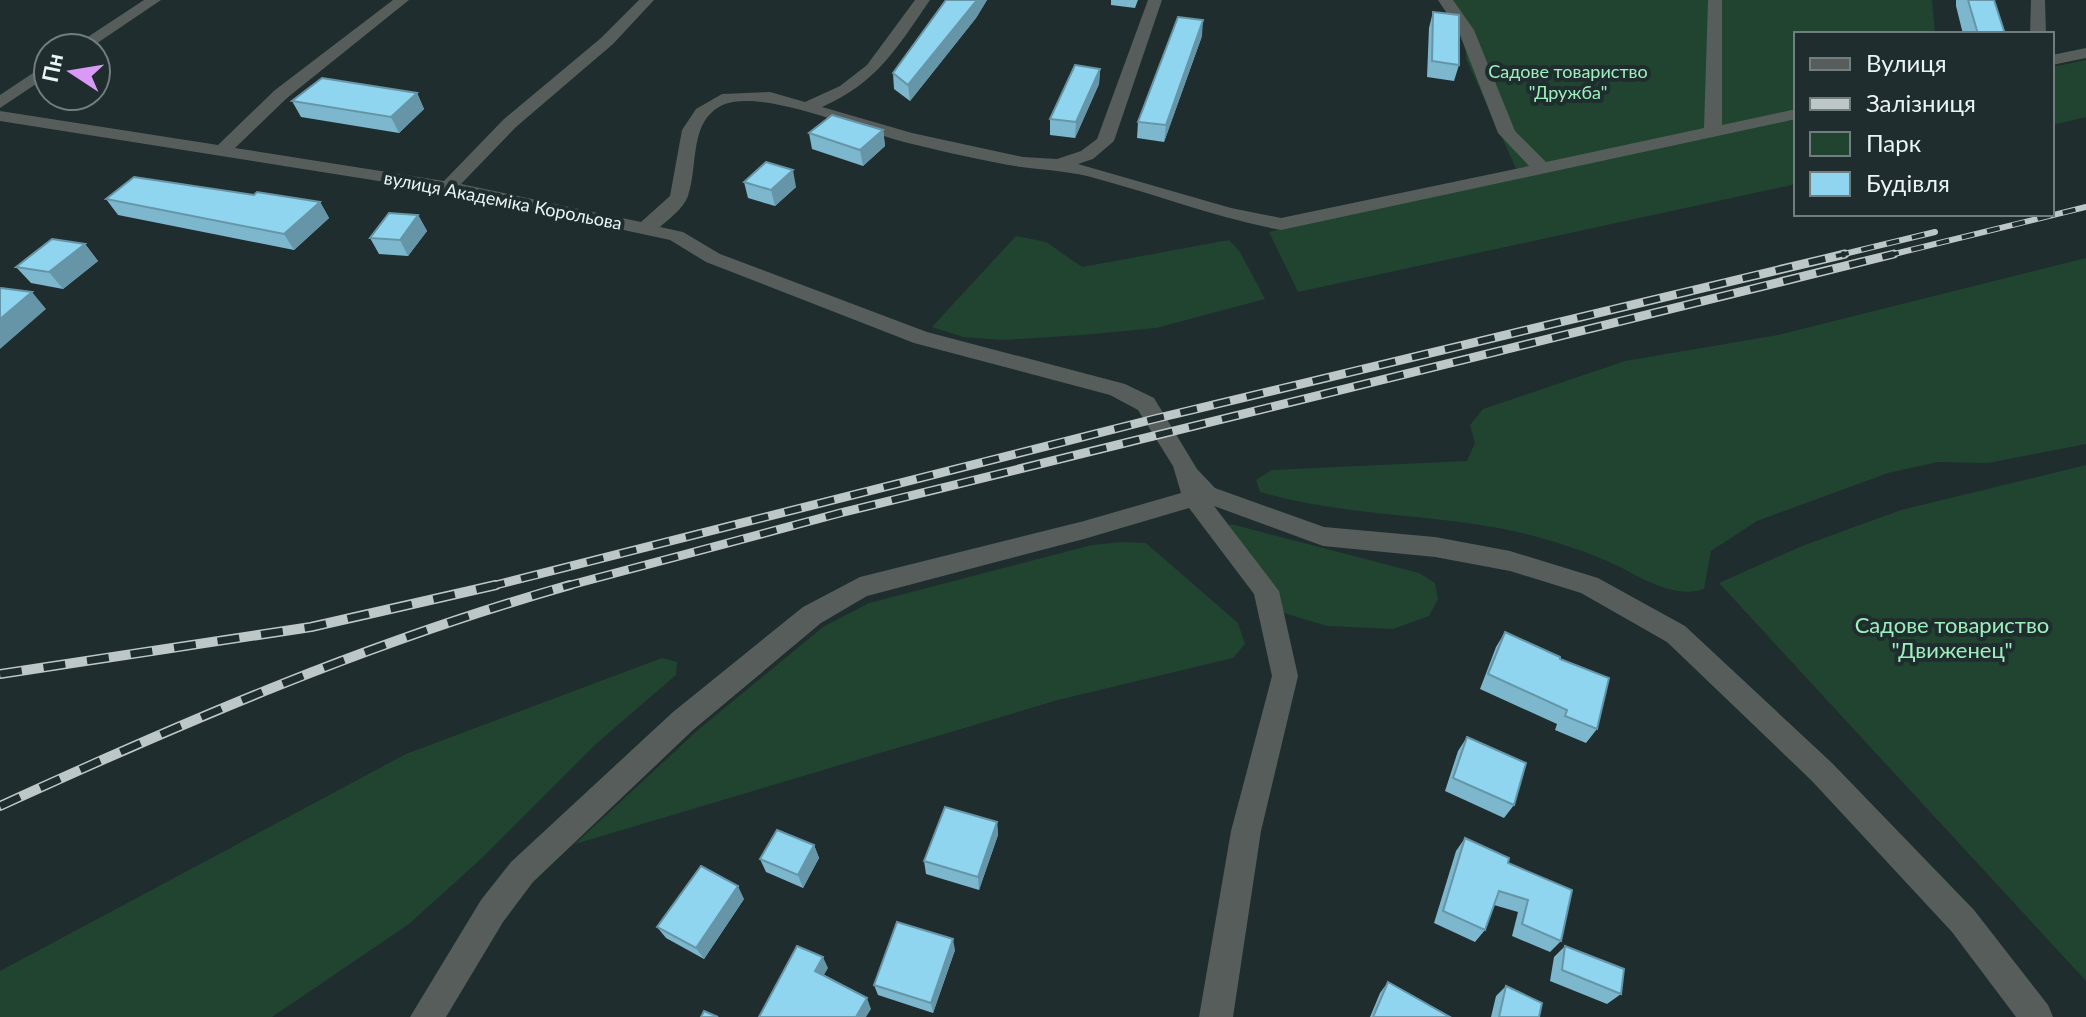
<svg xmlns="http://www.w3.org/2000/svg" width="2086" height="1017" viewBox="0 0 2086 1017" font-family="Lato,sans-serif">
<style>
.green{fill:#20442f}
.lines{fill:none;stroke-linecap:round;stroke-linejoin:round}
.minor{fill:#565d5b;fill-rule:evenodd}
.rail-far2-casing{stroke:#bdc7c8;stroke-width:6}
.rail-far1-casing{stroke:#bdc7c8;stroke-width:9}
.rail-casing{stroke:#bdc7c8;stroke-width:10}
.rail-far2{stroke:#1f2d2e;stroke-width:4;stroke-dasharray:13;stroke-linecap:butt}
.rail-far1{stroke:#1f2d2e;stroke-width:6;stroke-dasharray:17;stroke-linecap:butt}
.rail{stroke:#1f2d2e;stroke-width:7;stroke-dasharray:22;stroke-linecap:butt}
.wall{fill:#7cb7ce}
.shaded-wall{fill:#6595a7}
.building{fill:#90d5ef;stroke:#6595a7;stroke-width:2}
.labels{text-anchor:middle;stroke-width:8;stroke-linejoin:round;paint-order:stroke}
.far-park-label{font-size:18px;fill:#9df0bd;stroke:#1f2d2e}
.far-street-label{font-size:18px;fill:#ebf4f5;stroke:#1f2d2e}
.park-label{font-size:22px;fill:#9df0bd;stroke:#1f2d2e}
</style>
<rect width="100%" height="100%" fill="#1f2d2e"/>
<path class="green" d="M1448,0H1932L1935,34H1796V184L1298,292L1269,232L1520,177L1466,59V32Z
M2086,60V117L2052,125V67Z
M1016,236L1046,242L1082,267L1229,240L1240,252L1265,299L1156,328L1082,335L1003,340L963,337L932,327Z
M2086,258V444L1988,463L1938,462L1888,473L1757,521L1711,551L1704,589C1671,600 1637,574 1607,561C1585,551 1561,544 1538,537C1447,512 1351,519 1260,492L1256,480L1272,470L1467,461L1475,443L1470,425L1483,409L1625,361L1778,335Z
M2086,465V981L1719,583L1802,546L1901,510Z
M1231,524L1419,573L1435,583L1438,599L1429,616L1393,629L1327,626L1284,613L1226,540L1222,529Z
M1123,542L1146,543L1238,623L1245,644L1233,658L1058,700L575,844L699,729L823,627L869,603L1092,545Z
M662,658L677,662L676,675L597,743L482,858L409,924L272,1017H0V971L406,754Z"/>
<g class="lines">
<path class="minor" d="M144,0H161L90,48H71Z
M393,0H409L287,98L235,148L444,181L504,119L601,38L639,0H654L613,44L516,127L461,184L641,222L670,196L682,130L696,109L722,94L770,92L805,102L840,86L867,65L915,0H930C896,49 878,82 822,107L912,133L1023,157L1057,159L1081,151L1097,139L1148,0H1162L1114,141L1093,159L1078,164L1231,208L1281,218L1529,166L1498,133L1458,30L1438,0H1453L1474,30L1515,131L1546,162L1704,128L1708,0H1722V125L1796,109V119L1281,230C1215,218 1153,193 1087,176C1065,171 1044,170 1021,167C984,161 945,152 908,143C865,133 765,89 725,104C688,119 699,165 688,196C683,209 670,218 660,227L683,232L720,254L927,332L1125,384L1154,398L1197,469L1215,488L1324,527L1435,537L1510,551L1598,578L1685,626L1832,763L1974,910L2048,1005L2053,1017H2016L1952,932L1812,781L1667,642L1581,593L1510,571L1435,557L1323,546L1214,506L1279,591L1298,676L1261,831L1233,1017H1199L1231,831L1272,676L1254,594L1189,508L1084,539L867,596L821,623L693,730L533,882L503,922L446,1017H410L481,900L511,862L673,712L803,607L860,577L1084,521L1181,493L1173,466L1138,410L1110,395L914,343L706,262L670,240L448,192L0,121V111L218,145L275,90Z
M2031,0H2045L2046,34H2030Z
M2086,48V58L2052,65V55Z
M48,63V76L0,108V95Z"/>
<defs>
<path id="rail-far2" d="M1836,256L1935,232
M1886,256L2086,207"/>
<path id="rail-far1" d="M488,587L1154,419L1845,254
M563,587L840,513L1894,254"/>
<path id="rail" d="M0,674L311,627L496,585
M0,806C186,721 372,641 570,585"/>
</defs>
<use href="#rail-far2" class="rail-far2-casing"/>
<use href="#rail-far1" class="rail-far1-casing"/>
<use href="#rail" class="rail-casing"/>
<use href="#rail-far2" class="rail-far2"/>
<use href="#rail-far1" class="rail-far1"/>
<use href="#rail" class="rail"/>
</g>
<path class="wall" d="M946,0H987L976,18L910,101L894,89L893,73Z
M1111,0H1138L1135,8L1111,5Z
M1956,0H1994L2005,34H1963L1956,6Z
M1433,12L1459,65L1454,81L1427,77L1429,28Z
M1202,36L1164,142L1137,138L1138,122Z
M1100,69L1099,84L1075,138L1050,135V119Z
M417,93L424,109L399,133L301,117L292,101Z
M883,130L885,146L863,166L812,149L809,133Z
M744,182L796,187L775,206L748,198Z
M254,195L320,202L329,218L294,250L118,215L106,199Z
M418,215L427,231L408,256L379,254L370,238Z
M85,244L98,261L63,289L31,283L16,267Z
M1505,632L1560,659L1597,729L1586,743L1555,730L1557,724L1480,689L1496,647Z
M1467,737L1514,805L1504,818L1445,791L1458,751Z
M997,822L998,835L979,890L926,874L924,861Z
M1465,838L1508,863L1561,941L1550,952L1512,936L1518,912L1494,905L1485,930L1475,942L1434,923L1456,851Z
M814,845L819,858L803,888L766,872L760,859Z
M744,899L704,959L666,938L657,927Z
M1565,946L1621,994L1607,1004L1550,981L1554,957Z
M955,950L933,1013L878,995L874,985Z
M1388,982L1450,1017H1370L1380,993Z
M1506,986L1539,1017H1491L1496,996Z"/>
<path class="shaded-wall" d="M977,0H987L976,18L910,101L908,85Z
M1203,20L1202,36L1164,142L1166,125Z
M1100,69L1099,84L1075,138L1076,122Z
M417,93L424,109L399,133L391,117Z
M883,130L885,146L863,166L860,150Z
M793,170L796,187L775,206L771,190Z
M320,202L329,218L294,250L284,234Z
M418,215L427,231L408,256L400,240Z
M85,244L98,261L63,289L49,272Z
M32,292L46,309L0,349V319Z
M997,822L998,835L979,890L978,877Z
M814,845L819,858L803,888L798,875Z
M738,886L744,899L704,959L696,948Z
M953,939L955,950L933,1013L931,1003Z
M823,957L828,968L820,982L815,971Z
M867,998L871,1009L866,1017H856Z"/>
<path class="building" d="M946,0H977L908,85L893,73Z
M1968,0H1994L2005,34H1978Z
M1433,12L1459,15V65L1432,61Z
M1178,17L1203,20L1166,125L1138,122Z
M1075,65L1100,69L1076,122L1050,119Z
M322,78L417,93L391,117L292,101Z
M832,115L883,130L860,150L809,133Z
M766,162L793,170L771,190L744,182Z
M134,177L254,195L257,192L320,202L284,234L106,199Z
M389,213L418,215L400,240L370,238Z
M52,239L85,244L49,272L16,267Z
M1,288L32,292L0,319V289Z
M1505,632L1560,657V659L1609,678L1597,729L1565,716L1567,710L1488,674Z
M1467,737L1526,763L1514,805L1453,778Z
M945,807L997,822L978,877L924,861Z
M777,830L814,845L798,875L760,859Z
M1465,838L1509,858L1508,863L1572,890L1561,941L1522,924L1528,900L1499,891L1485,930L1443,911Z
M701,866L738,886L696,948L657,927Z
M897,922L953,939L931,1003L874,985Z
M797,946L823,957L815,971L867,998L856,1017H759Z
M1565,946L1624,969L1621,994L1562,970Z
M1388,982L1450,1017H1373Z
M1506,986L1542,1003L1539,1017H1499Z
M704,1011L718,1017H701Z"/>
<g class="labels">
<g class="far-park-label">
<text x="1568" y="78">Садове товариство<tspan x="1568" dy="21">"Дружба"</tspan></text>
</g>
<g class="far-street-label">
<text transform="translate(503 201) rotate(11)" y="6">вулиця Академіка Корольова</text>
</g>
<g class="park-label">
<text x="1952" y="633">Садове товариство<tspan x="1952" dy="25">"Движенец"</tspan></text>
</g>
</g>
<rect x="1794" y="32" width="260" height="184" fill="#1f2d2e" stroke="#717d7e" stroke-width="2"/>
<rect x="1810" y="58" width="40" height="12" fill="#565d5b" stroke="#717d7e" stroke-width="2"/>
<text x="1866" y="72" font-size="24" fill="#ebf4f5">Вулиця</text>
<rect x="1810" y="98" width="40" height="12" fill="#bdc7c8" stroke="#717d7e" stroke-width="2"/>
<text x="1866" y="112" font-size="24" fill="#ebf4f5">Залізниця</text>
<rect x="1810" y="132" width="40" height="24" fill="#20442f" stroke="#717d7e" stroke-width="2"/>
<text x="1866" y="152" font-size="24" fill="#ebf4f5">Парк</text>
<rect x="1810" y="172" width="40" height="24" fill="#90d5ef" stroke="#717d7e" stroke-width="2"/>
<text x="1866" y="192" font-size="24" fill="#ebf4f5">Будівля</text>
<g transform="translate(72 72) rotate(282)"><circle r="38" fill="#1f2d2e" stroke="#717d7e" stroke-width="2"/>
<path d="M0-6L14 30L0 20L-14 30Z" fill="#d99af7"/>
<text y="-12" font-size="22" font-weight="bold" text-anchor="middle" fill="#ebf4f5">Пн</text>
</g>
</svg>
